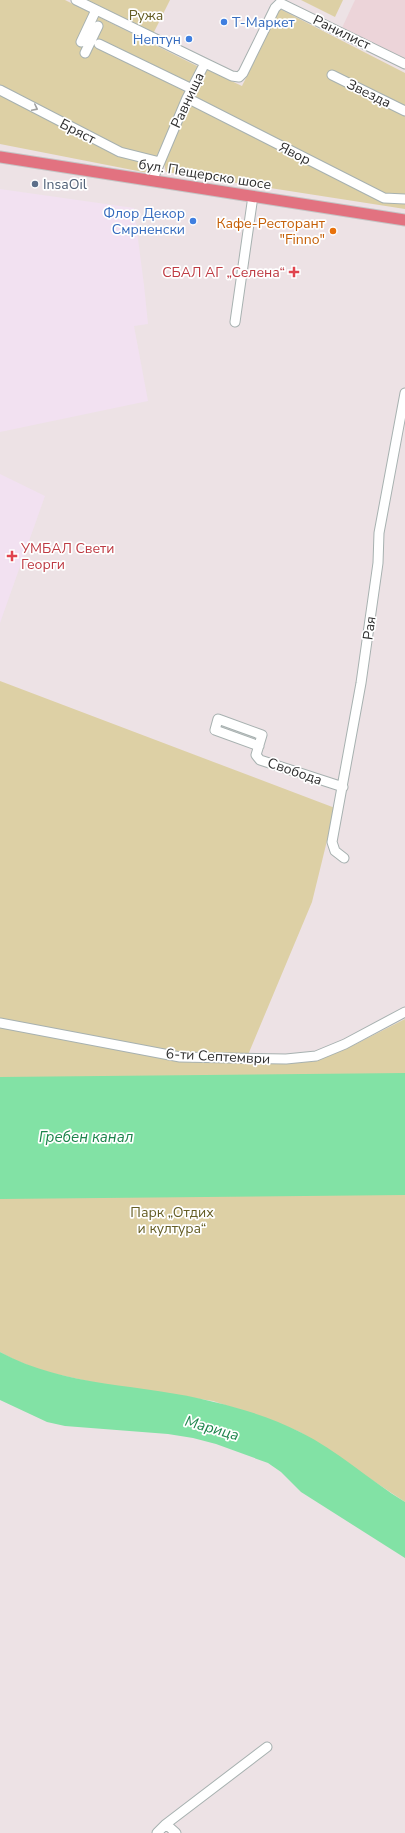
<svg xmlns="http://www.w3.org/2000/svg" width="405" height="1833" viewBox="0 0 405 1833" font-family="'Nunito Sans',sans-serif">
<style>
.education{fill:#ecd4d9}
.medical{fill:#f2e1f1}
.green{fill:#ddd0a5}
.water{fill:#82e2a5}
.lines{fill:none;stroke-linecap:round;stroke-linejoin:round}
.minor-casing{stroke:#a7b1b0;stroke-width:11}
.major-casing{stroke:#c4c4c4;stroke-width:13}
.minor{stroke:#fff;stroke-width:9}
.major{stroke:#e27280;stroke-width:11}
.oneway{stroke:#a0a0a0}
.shop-dot{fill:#3f7fe0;stroke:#fff;stroke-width:1.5}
.service-dot{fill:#5c6f8a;stroke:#fff;stroke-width:1.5}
.food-dot{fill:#e8710a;stroke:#fff;stroke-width:1.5}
.health-dot{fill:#e0444e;stroke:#fff;stroke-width:1.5}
.labels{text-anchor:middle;stroke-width:3.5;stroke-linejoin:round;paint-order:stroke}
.park-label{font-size:14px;fill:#645d24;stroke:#fff}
.shop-label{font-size:14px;fill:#366cbe;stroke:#fff;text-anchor:end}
.street-label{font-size:14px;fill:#2d2d2d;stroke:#fff}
.service-label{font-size:14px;fill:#4e5e75;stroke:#fff;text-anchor:start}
.food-label{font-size:14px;fill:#c56008;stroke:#fff;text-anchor:end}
.health-label{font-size:14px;fill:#be3a42;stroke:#fff;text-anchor:end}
.water-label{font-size:15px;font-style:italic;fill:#1c844b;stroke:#fff}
</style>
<rect width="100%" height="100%" fill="#ede2e5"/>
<path class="education" d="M355,0H405V61L341,30Z"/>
<path class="medical" d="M0,189L134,208L144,285L148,324L134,326L148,401L0,432Z
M0,474L45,496L0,623Z"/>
<path class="green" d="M0,0H65L201,68L148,173L0,144Z
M85,0H170L153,34Z
M301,0H343L335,17Z
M280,9L405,73V209L166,172L164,163L206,69L242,86Z
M0,681L335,808L312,902L245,1062H312L356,1044L405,1019V1502L300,1432L273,1421L213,1401L96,1383L42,1371L15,1360L0,1352Z"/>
<path class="water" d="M405,1073V1195L0,1199V1077Z
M0,1352C66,1388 142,1383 214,1402C243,1409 273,1418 300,1432C337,1450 369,1480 405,1502V1558L301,1492L281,1472L268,1463L216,1444L193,1438L168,1434L65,1426L47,1422L0,1400Z"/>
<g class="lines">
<defs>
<path id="minor" d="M76,0L205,63L187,98L152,181
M81,42L96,10
M99,44L192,89
M85,53L98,26
M205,63L232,76L239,77L243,73L275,8L280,3L405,64
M332,75L405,111
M0,90L120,152L160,162
M187,98L384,198L405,199
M235,322L253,196
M259,746L215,730L218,719L262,735L256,755L260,760L343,787
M344,858L335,851L332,842L361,683L378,563L379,533L405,393
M0,1023L180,1057L286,1059L316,1056L345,1044L405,1012
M166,1824L176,1833
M157,1833L166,1824L267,1747"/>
<path id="major" d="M0,157L405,220"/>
</defs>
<use href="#minor" class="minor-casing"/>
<use href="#major" class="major-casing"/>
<use href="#minor" class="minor"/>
<use href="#major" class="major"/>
</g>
<defs><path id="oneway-chevron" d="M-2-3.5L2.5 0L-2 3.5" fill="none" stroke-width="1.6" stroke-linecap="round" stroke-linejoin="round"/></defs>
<use class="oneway" href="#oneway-chevron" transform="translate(35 108) rotate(27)"/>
<g class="shop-dot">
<circle cx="224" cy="22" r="4"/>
<circle cx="189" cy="39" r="4"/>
<circle cx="193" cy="221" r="4"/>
</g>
<circle class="service-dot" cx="35" cy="184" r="4"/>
<circle class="food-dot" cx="333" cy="231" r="4"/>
<g class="health-dot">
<path d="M292 266h4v4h4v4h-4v4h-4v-4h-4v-4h4z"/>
<path d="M10 550h4v4h4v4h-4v4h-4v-4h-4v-4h4z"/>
</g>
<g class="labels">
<g class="park-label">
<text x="146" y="20">Ружа</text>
<text x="172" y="1217">Парк „Отдих<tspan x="172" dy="16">и култура“</tspan></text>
</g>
<g class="shop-label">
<text x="232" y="27" text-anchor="start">Т-Маркет</text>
<text x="181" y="44">Нептун</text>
<text x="185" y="218">Флор Декор<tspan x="185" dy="16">Смрненски</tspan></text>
</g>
<g class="street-label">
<text transform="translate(342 32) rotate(26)" y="5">Ранилист</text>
<text transform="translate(369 93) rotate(26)" y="5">Звезда</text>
<text transform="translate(187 100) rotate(-65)" y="5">Равнища</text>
<text transform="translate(78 131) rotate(27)" y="5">Бряст</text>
<text transform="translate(295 153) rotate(27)" y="5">Явор</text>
<text transform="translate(205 174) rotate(9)" y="5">бул. Пещерско шосе</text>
<text transform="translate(369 628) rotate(-82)" y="5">Рая</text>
<text transform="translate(295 771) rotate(19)" y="5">Свобода</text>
<text transform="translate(218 1056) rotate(3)" y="5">6-ти Септември</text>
</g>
<g class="service-label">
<text x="43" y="189">InsaOil</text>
</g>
<g class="food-label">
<text x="325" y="228">Кафе-Ресторант<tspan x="325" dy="16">"Finno"</tspan></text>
</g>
<g class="health-label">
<text x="285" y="277">СБАЛ АГ „Селена“</text>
<text x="21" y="553" text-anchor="start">УМБАЛ Свети<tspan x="21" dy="16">Георги</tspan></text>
</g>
<g class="water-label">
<text x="86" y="1142">Гребен канал</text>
<text transform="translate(212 1428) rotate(16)" y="5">Марица</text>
</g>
</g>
</svg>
